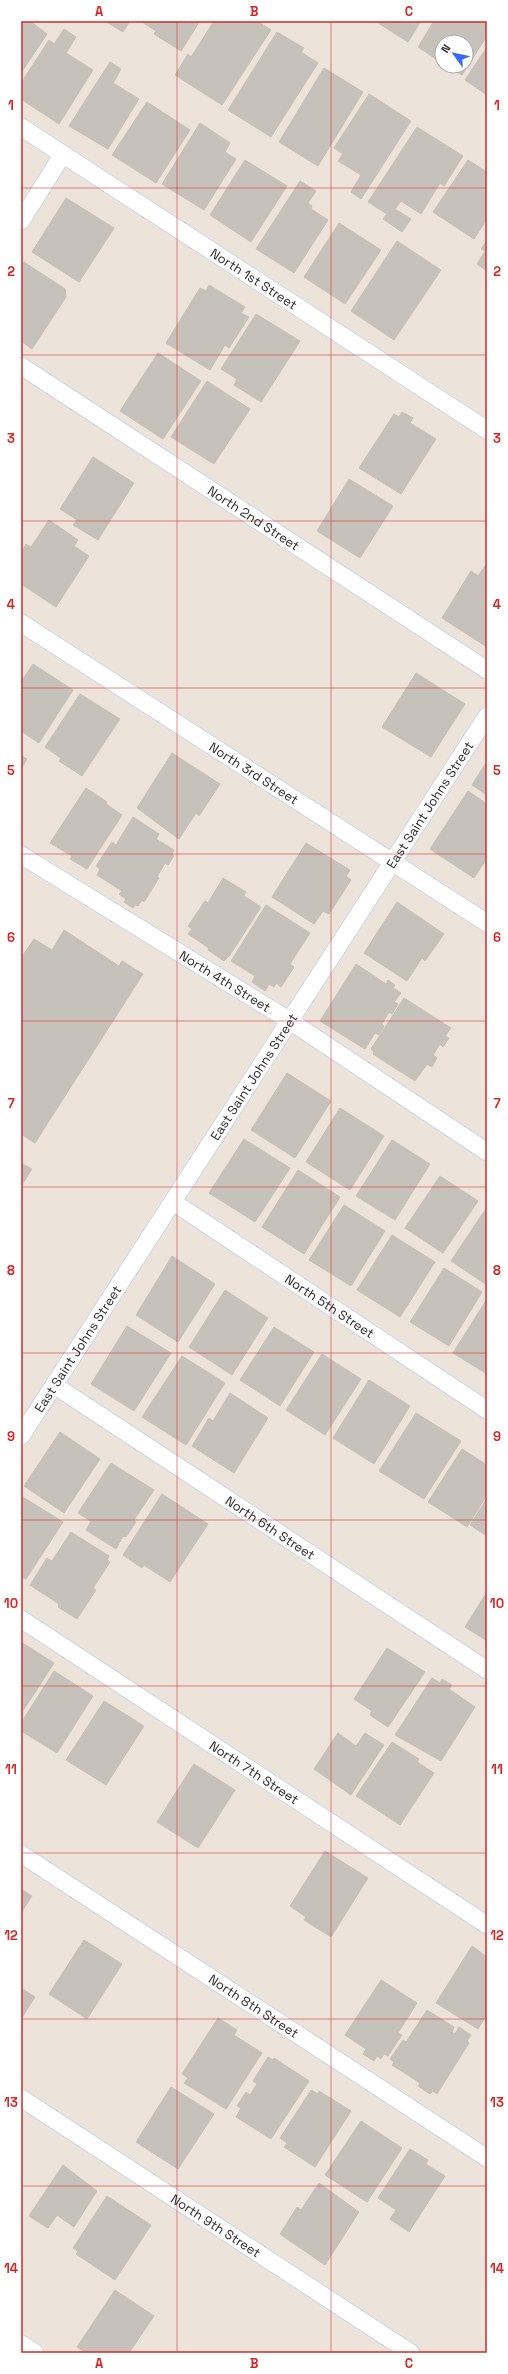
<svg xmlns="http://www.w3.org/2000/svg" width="508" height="2374" viewBox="0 0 508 2374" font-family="'Space Grotesk',sans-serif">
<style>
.building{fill:#c7c1bb;stroke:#c7c0b5}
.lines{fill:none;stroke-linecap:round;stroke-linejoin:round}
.lane-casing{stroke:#d0d5e3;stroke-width:19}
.lane{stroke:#fff;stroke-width:17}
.grid{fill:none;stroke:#d62828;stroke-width:1;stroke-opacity:0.55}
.labels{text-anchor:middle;stroke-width:3;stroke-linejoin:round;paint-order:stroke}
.street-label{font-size:13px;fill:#2a2a2a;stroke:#fff}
.neatline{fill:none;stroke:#d62828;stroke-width:1.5}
.grid-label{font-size:13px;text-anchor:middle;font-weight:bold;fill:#d62828}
</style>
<rect width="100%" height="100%" fill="#ece4db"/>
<path class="building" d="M21,21H30L47,34L21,73Z
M105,21H130L123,32Z
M140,21H200L181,51L154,34L156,31Z
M214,21H257L271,30L222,105L175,75L188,54L191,57Z
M375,21H421L408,42Z
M434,21H487V36L462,75L447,66H466V42H442V63L418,47Z
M64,29L76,37L66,53L93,70L59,124L21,99V83L49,40L54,44Z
M277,32L304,48L301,52L318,63L271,137L228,110Z
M487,47V95L465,80Z
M110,62L121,69L113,83L139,99L108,149L69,126Z
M324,68L363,92L318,166L279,142Z
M369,94L411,121L361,199L351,192L361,175L338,161L343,154L334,148Z
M147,102L190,130L156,183L112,155Z
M200,123L230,143L225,152L236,159L204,210L162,184Z
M417,127L463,156L444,186L440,183L421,214L401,201L395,209L411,219L402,232L383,219L387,214L368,202Z
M245,160L287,186L251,242L210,215Z
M468,160L487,172V219L474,239L433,212Z
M300,181L316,191L308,203L312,206L311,209L328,220L294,273L256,249Z
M66,198L114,228L79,282L32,252Z
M339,223L381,250L345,304L304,277Z
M487,240V271L477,264L485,251L481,249Z
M397,241L441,270L394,340L351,311Z
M24,262L65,289L66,297L32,349L21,341V266Z
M209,285L245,307L241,313L249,317L229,348L225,345L210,370L166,343L200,288L206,291Z
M256,314L300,341L261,402L234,385L237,379L221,369Z
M158,353L201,381L163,439L120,411Z
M207,381L250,409L214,464L171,437Z
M402,412L413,418L410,423L436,439L401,494L359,468L394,414L399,417Z
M93,457L134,483L98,540L73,525L77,520L60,509Z
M349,479L393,506L360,558L317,531Z
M49,520L78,540L74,546L89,556L56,607L21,584V553L26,544L31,547Z
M485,566L487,568V647L442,618L471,571L478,576Z
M33,664L73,690L39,743L21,731V682Z
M416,673L465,704L431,757L382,727Z
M80,694L120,719L82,776L59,761L61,758L45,747Z
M172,753L220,784L199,816L196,813L179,839L137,808Z
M21,755L27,759L21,769Z
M487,761V795L472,785Z
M86,788L107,802L106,804L122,815L87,869L70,859L72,856L50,843Z
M468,791L487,804V858L474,878L430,849Z
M133,817L159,834L156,839L174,850L172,854L174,856L168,865L165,863L157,877L159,878L144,902L142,900L138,906L135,905L133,908L124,902L126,899L119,894L122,891L97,875L100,869L96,866L112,842L116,845Z
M306,843L350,870L346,876L351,880L329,914L323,911L314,924L272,897Z
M223,878L246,892L244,896L261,907L230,955L224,961L208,950L209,948L188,934L192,929L188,926L205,901L208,903Z
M397,902L444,934L425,961L422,958L407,981L364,953Z
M266,905L310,933L290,964L294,967L281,987L276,983L274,987L269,984L265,991L252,982L255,976L231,961Z
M64,930L119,966L122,961L143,974L35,1143L21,1134V958L34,939L52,950Z
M356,964L386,984L388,980L395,985L393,988L401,993L394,1002L398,1004L392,1014L389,1012L382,1024L384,1026L379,1035L375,1033L365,1049L320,1021Z
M404,998L451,1028L445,1036L449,1038L443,1047L440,1044L433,1055L437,1058L432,1067L427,1064L415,1081L373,1054L374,1052L371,1049Z
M287,1073L331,1101L295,1158L251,1130Z
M340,1108L384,1136L350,1190L306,1162Z
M244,1139L290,1168L255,1222L209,1193Z
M392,1140L430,1164L395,1220L356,1196Z
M21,1163L32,1169L21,1186Z
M298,1170L340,1197L304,1254L262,1227Z
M440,1176L478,1201L443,1253L405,1228Z
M344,1205L385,1231L351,1286L309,1260Z
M487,1207V1285L451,1261Z
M392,1235L435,1262L400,1317L357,1290Z
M172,1256L215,1284L178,1342L136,1315Z
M444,1268L482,1292L449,1346L410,1322Z
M225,1290L268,1318L232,1375L189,1347Z
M487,1299V1374L453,1353Z
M127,1326L171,1353L134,1411L91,1384Z
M274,1327L314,1352L280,1406L240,1380Z
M322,1354L361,1379L325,1435L286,1410Z
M182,1356L225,1383L186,1445L142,1417Z
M369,1380L410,1406L374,1464L333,1438Z
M230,1393L268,1418L234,1473L192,1446L209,1418L213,1421Z
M416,1413L461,1441L424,1499L379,1471Z
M60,1432L100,1459L64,1513L24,1486Z
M462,1449L487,1465V1495L467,1527L428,1502Z
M111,1463L154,1490L134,1520L136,1522L126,1537L123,1536L116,1549L86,1530L91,1521L78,1513Z
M162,1494L208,1524L170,1582L144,1565L142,1568L123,1555Z
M21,1496L63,1522L26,1579L21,1577Z
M487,1498V1536L470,1525Z
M71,1532L109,1556L107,1560L110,1562L93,1588L96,1590L77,1619L58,1607L59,1604L30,1585L47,1558L52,1561Z
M487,1592V1641L465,1627Z
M21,1642L54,1663L21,1714Z
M387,1648L425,1672L388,1727L370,1715L372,1711L354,1699Z
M54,1671L93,1696L57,1753L21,1731V1723Z
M432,1678L440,1683L442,1679L452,1685L449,1689L475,1707L441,1761L395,1735Z
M104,1701L144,1726L106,1785L66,1760Z
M338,1733L356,1746L365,1733L384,1745L351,1795L314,1769Z
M392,1742L419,1759L417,1762L434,1773L400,1825L356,1796Z
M194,1764L235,1790L198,1848L157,1822Z
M325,1851L368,1878L331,1937L304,1920L306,1917L290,1906Z
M21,1889L32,1896L21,1913Z
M84,1940L122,1964L87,2019L49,1994Z
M472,1946L487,1957V2014L478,2029L436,2003Z
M381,1980L417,2003L398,2033L402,2035L388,2056L384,2054L381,2059L377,2056L374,2061L363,2054L366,2049L345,2035Z
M21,1988L35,1997L21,2019Z
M427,2010L454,2027L452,2032L455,2034L459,2027L471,2035L467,2041L469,2043L437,2094L433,2091L430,2094L418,2086L420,2083L392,2065L394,2062L390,2059L403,2040L406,2042Z
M218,2018L237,2030L234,2035L262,2053L226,2109L184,2083L188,2078L182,2074Z
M268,2057L273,2060L274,2058L309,2081L271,2139L236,2117L241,2108L237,2106L246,2092L250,2095L257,2084L253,2081Z
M171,2087L214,2114L178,2169L136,2142Z
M311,2090L318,2094L319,2091L351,2111L315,2167L284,2147L287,2143L280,2138Z
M361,2121L402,2148L367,2202L325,2175Z
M410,2149L428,2160L426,2164L445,2176L409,2232L390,2219L396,2210L378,2198Z
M63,2165L97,2191L74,2227L57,2215L48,2228L29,2216Z
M319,2183L359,2212L325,2265L280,2234L297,2207L301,2210Z
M107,2196L151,2225L115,2280L76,2254L78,2251L73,2248Z
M115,2290L154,2316L129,2353H86L77,2347Z"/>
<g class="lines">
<defs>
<g id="lane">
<path id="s1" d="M21,127L487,430"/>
<path d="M21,221L63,154"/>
<path id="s2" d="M21,366L487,670"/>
<path id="s3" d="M21,623L487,923"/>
<path id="s4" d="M21,855L290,1021L487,1152"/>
<path id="s5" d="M173,1202L487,1410"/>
<path id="s6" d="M54,1385L487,1670"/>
<path id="s7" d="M21,1436L487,716"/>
<path id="s8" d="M21,1619L487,1925"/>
<path id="s9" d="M21,1854L487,2158"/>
<path id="s10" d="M21,2098L411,2353"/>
<path d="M21,2344L35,2353"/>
</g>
</defs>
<use href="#lane" class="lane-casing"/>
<use href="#lane" class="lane"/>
</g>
<path class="grid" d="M177,21V2353M331,21V2353M21,188H487M21,355H487M21,521H487M21,688H487M21,854H487M21,1021H487M21,1187H487M21,1353H487M21,1520H487M21,1686H487M21,1853H487M21,2019H487M21,2186H487"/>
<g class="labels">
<g class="street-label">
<text dy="5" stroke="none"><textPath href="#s1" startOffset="278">North 1st Street</textPath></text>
<text dy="5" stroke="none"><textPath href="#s2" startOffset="278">North 2nd Street</textPath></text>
<text dy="5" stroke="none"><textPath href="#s3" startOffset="277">North 3rd Street</textPath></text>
<text dy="5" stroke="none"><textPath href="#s7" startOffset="752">East Saint Johns Street</textPath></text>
<text dy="5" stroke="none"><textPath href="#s4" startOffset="240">North 4th Street</textPath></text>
<text dy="5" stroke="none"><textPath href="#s7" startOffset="428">East Saint Johns Street</textPath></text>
<text dy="5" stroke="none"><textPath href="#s5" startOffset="188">North 5th Street</textPath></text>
<text dy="5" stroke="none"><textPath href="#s7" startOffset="104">East Saint Johns Street</textPath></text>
<text dy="5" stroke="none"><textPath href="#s6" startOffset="259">North 6th Street</textPath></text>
<text dy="5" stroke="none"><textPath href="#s8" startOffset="279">North 7th Street</textPath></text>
<text dy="5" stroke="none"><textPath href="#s9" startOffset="278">North 8th Street</textPath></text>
<text dy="5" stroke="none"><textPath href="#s10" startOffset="233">North 9th Street</textPath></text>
</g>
</g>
<rect width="508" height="2374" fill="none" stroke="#ffffff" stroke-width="44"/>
<g transform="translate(454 54) rotate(303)"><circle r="19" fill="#ffffff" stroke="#aaaaaa"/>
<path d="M0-3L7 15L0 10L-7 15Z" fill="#3667fe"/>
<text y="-6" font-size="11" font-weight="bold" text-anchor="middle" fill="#2a2a2a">N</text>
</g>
<rect x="22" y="22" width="464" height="2330" class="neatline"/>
<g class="grid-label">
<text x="99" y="16">A</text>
<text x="254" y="16">B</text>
<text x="409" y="16">C</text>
<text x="11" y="110">1</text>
<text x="497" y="110">1</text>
<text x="11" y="276">2</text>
<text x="497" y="276">2</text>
<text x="11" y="443">3</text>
<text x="497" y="443">3</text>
<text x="11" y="609">4</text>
<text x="497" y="609">4</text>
<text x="11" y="775">5</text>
<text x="497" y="775">5</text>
<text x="11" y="942">6</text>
<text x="497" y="942">6</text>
<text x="11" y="1108">7</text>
<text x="497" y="1108">7</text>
<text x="11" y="1275">8</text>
<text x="497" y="1275">8</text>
<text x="11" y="1441">9</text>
<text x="497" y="1441">9</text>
<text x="11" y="1608">10</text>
<text x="497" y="1608">10</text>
<text x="11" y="1774">11</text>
<text x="497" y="1774">11</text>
<text x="11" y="1940">12</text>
<text x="497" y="1940">12</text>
<text x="11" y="2107">13</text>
<text x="497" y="2107">13</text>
<text x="11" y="2273">14</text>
<text x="497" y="2273">14</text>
<text x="99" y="2368">A</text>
<text x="254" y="2368">B</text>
<text x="409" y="2368">C</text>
</g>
</svg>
